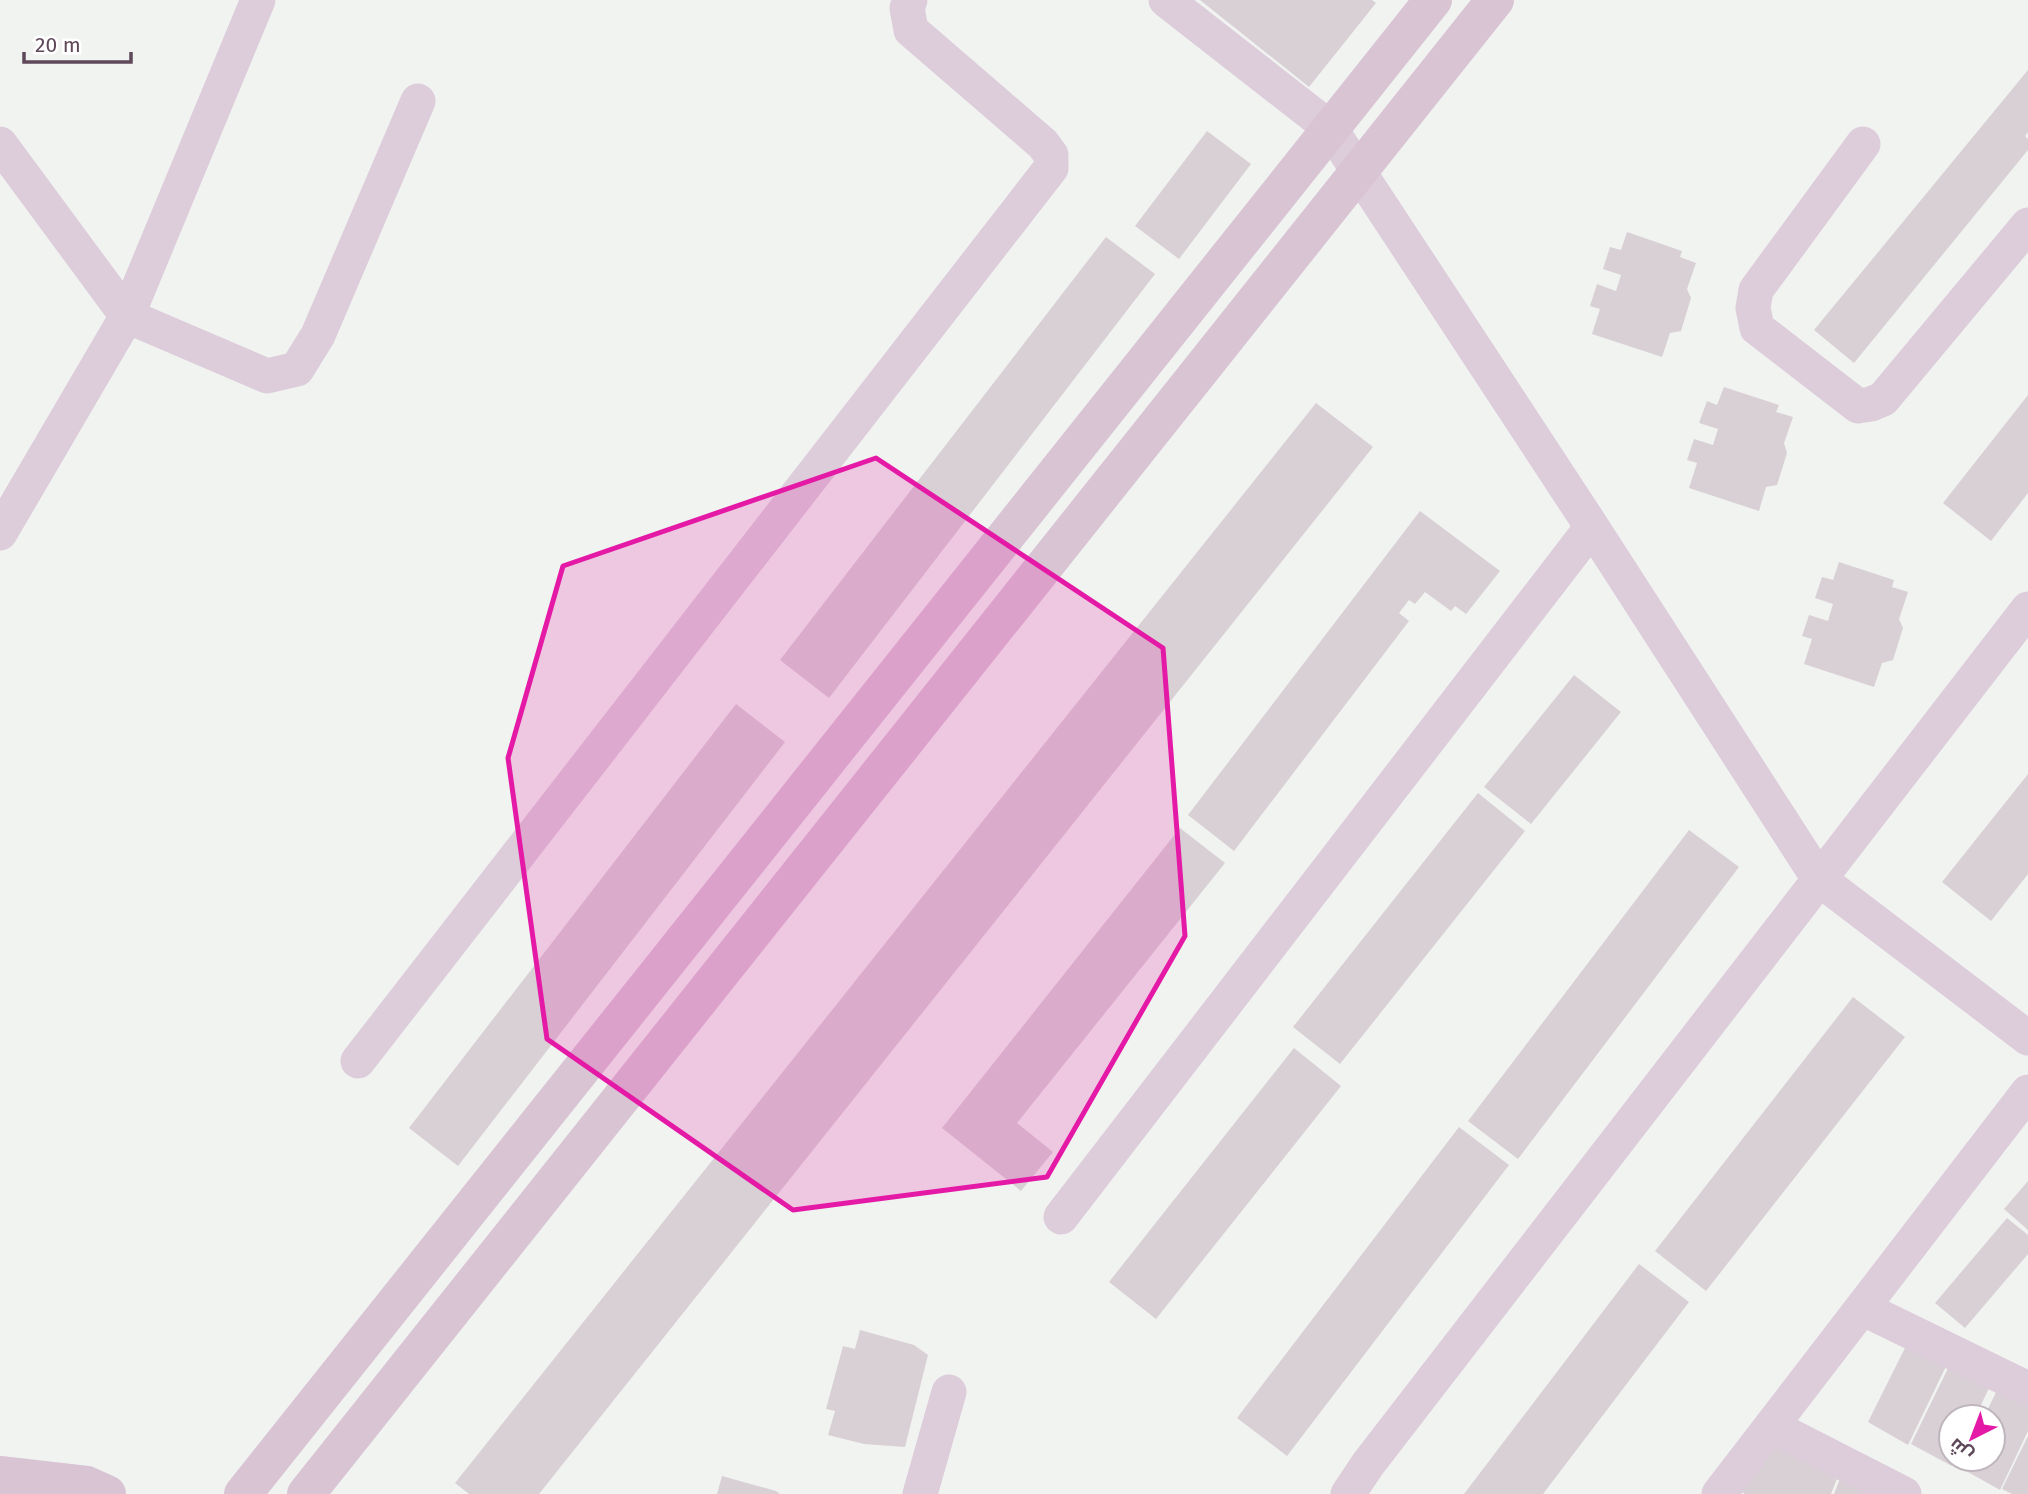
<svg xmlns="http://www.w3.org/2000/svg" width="2028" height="1494" viewBox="0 0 2028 1494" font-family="'Fira Sans',Cairo,sans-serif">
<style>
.building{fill:#d8d0d5}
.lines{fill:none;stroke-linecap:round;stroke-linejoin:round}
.minor{stroke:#ddcdda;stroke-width:35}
.secondary{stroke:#d9c4d4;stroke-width:38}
.marked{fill:#e41aa6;fill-opacity:0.2;stroke:#e41aa6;stroke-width:5;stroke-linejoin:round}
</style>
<rect width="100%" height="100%" fill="#f1f3f1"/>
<path class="building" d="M1200,0H1372L1376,3L1309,87Z
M2028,70V132L2025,136L2028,139V150L1854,363L1814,330Z
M1207,131L1251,164L1179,259L1135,226Z
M1627,232L1682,251L1680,257L1696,263L1687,289L1691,298L1681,331L1670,333L1662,357L1592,334L1600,309L1590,306L1597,284L1616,291L1621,275L1603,269L1610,247L1621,250Z
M1106,237L1155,274L829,698L780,660Z
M1724,387L1779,405L1776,412L1793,417L1784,443L1787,453L1777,485L1766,487L1759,511L1689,488L1697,463L1687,460L1694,439L1713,445L1718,429L1699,423L1707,401L1717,405Z
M2028,395V493L1991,541L1943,503Z
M1316,403L1373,447L539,1494H469L455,1483Z
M1420,511L1500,571L1466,614L1455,606L1451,611L1425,592L1415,604L1409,600L1399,613L1409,621L1234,851L1188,815Z
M1839,562L1894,580L1892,587L1908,592L1899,619L1903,628L1893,660L1882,663L1874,687L1804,664L1812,639L1802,636L1809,615L1828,621L1833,604L1815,598L1822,577L1833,580Z
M1574,675L1621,712L1531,824L1484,787Z
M736,704L785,742L458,1166L409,1128Z
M2028,774V874L1991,921L1942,882Z
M1478,793L1525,831L1340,1064L1293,1027Z
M1180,828L1225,863L1017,1123L1053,1152L1021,1191L942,1128Z
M1689,830L1739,867L1518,1159L1468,1121Z
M1853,997L1905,1037L1706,1291L1655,1251Z
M1294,1048L1341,1086L1156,1319L1109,1282Z
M1459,1127L1509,1165L1287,1456L1237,1418Z
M2028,1181V1230L2004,1209Z
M2007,1218L2028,1235V1254L1965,1328L1935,1303Z
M1639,1264L1689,1302L1543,1494H1464Z
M860,1330L914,1345L928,1355L905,1447L864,1444L828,1435L835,1411L826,1409L843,1346L855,1349Z
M1911,1336L1951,1356L1908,1445L1868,1422Z
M1954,1356L1994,1378L1975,1417H1951V1459H1955L1952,1466L1911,1444Z
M2002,1380L2028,1394V1431L2000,1490L1959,1467L1963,1459H1993V1417H1984Z
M1776,1434L1842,1466L1831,1494H1745L1740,1491Z
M2028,1436V1494H2012L2002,1489Z
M1844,1468L1892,1494H1834Z
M722,1476L776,1491L780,1494H717Z"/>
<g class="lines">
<path class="minor" d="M1166,0L1330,128L1592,527L1819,879L2028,1038
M0,144L127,316L258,0
M1863,144L1756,290L1753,308L1757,328L1858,406L1871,404L1883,399L2028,225
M0,533L127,316L267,376L297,369L318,335L418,101
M358,1061L1051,168V155L1043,144L911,30L907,8L910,0
M1061,1217L1592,527
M1862,1308L2028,1389
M1771,1426L1904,1494
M920,1494L949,1392
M1348,1494L1368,1464L2028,609
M1719,1494L2028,1092"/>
<path class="secondary" d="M0,1475L87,1485L107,1494
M243,1494L1433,0
M306,1494L1495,0"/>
</g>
<path class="marked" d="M876,458L1163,648L1185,936L1047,1177L793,1210L547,1039L508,758L563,566Z"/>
<g transform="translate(1972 1438) rotate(222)"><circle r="33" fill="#ffffff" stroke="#bfb6bd" stroke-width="2"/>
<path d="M0-5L12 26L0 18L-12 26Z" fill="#e41aa6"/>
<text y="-10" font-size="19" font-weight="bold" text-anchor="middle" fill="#5e485a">ش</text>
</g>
<path d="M24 52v10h107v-10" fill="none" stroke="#5e485a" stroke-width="3.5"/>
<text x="35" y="52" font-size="21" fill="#5e485a" stroke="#ffffff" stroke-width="5" paint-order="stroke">20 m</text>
</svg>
